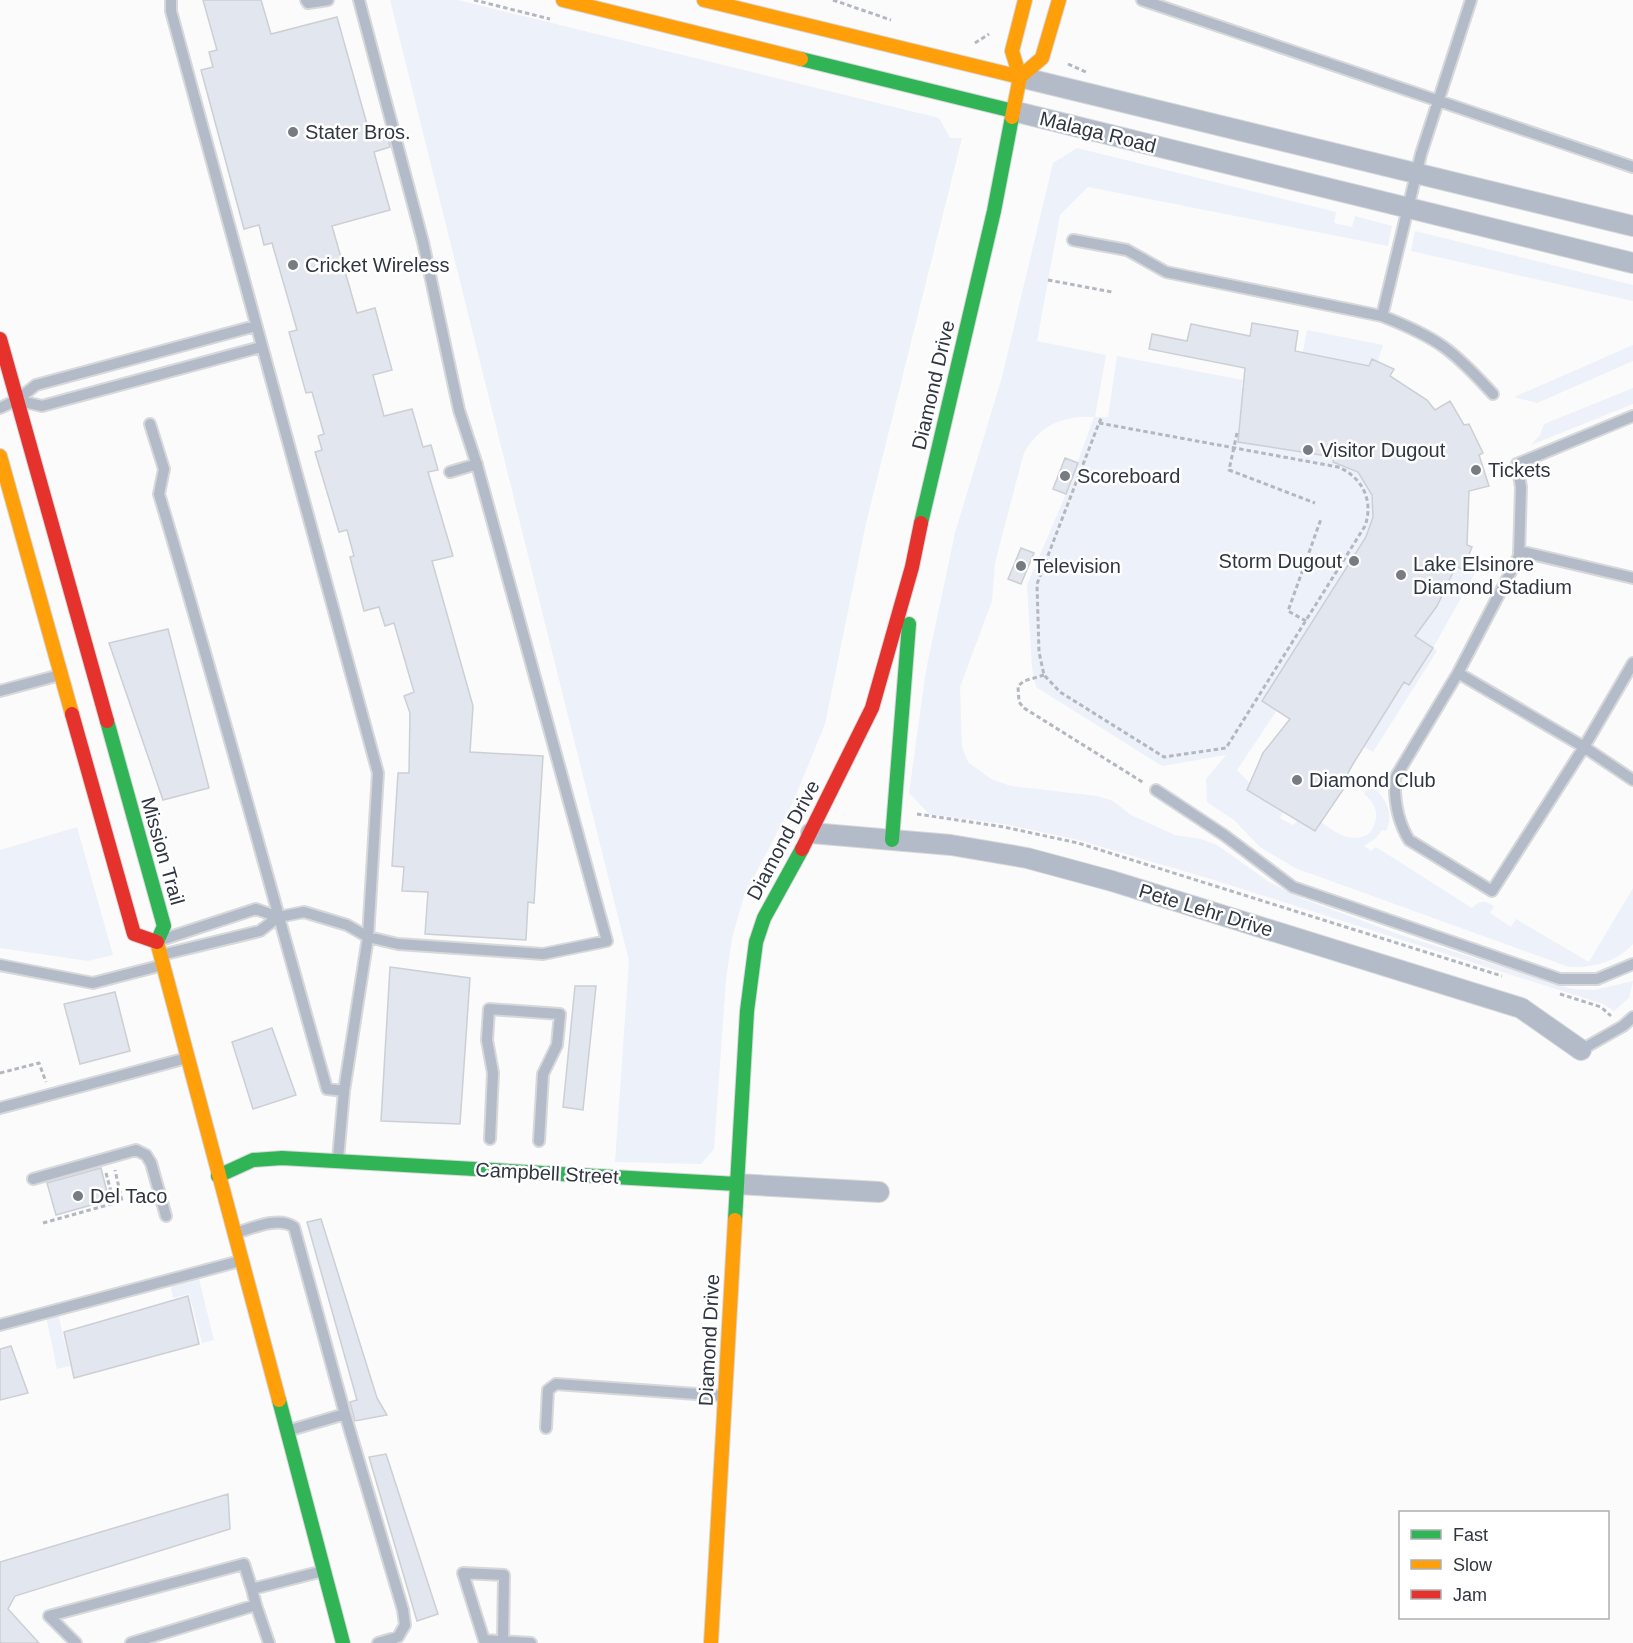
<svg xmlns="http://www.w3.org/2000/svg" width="1633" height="1643" viewBox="0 0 1633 1643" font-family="Helvetica,sans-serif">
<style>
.green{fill:#ecf1fa}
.building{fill:#e2e6ee;stroke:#cccfd4;stroke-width:1.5}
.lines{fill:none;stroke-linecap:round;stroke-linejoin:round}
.lane-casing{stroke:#d6d8da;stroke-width:14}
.street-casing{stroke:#d6d8da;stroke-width:22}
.fast-casing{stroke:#d6d8da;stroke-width:16}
.slow-casing{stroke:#d6d8da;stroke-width:16}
.jam-casing{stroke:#d6d8da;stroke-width:16}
.path{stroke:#b3b7c0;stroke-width:3;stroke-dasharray:4.5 3;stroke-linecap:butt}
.lane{stroke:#b3bac8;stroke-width:10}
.street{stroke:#b3bac8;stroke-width:20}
.fast{stroke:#30b455;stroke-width:14}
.slow{stroke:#ff9f0a;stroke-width:14}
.jam{stroke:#e5322d;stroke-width:14}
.poi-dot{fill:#777c83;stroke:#fff;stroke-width:2}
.labels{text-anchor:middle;stroke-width:5;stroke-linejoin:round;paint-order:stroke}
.poi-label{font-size:20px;fill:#303743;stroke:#fff;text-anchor:start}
.street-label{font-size:20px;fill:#303743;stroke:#fff}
</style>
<rect width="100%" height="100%" fill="#fbfbfb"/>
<path class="green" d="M390,0H458L939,118L950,138H962L866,523L825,724L794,800L744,896L732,938L726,980L714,1149L701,1164L615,1162L629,961Z
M1077,148L1336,212L1334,223L1352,227L1355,216L1392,226L1388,246L1088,187L1060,215L1037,341L1106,355L1095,417H1108L1117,356L1243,380L1241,388L1245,389L1238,442L1334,457V463C1372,466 1381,508 1366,537L1262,701L1277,710L1237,770L1250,783L1247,790L1283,812L1280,818L1293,825L1297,821L1315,831L1321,822C1337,833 1351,845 1370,833C1380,818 1378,805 1364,794L1367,789L1375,788C1387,802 1394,814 1386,831L1382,830L1376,838L1364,846L1371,851L1376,847L1472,908C1480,900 1484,900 1494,906L1490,913L1511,927L1516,919L1589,962L1633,888V944C1617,962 1592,968 1569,967L1295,868L1260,847L1234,820L1207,802L1206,779L1226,755L1162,766L1036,687L1032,668L1027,585L1066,494L1094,417C1063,415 1036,427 1023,456L995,563L992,601L960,687L962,747L968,762L991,779L1011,786L1097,796L1113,801L1131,815L1175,835L1201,839L1217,845L1269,882L1303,899L1401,935L1572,989L1594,990L1633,981L1629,998L1614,1011L1603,1004L1214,880L1078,840L1004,824L929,814L909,793L926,670L955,533L1002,377L1053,163Z
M1415,231L1633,285V301L1411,251Z
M1307,330L1383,345L1378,361L1373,359L1369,366L1303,352Z
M1633,345V361L1537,403L1514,397Z
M1633,388V404L1531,445L1540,435L1544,424Z
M1456,566L1475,573L1433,648L1437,651L1373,752L1364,747L1404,682L1410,684L1433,649L1415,636L1438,606Z
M77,827L113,955L88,961L0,948V850Z
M198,1275L214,1340L202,1343L189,1294L173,1298L170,1283Z
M58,1313L70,1366L57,1369L46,1316Z"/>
<path class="building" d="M203,0H261L271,34L337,17L370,135L386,130L390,147L374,152L390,210L332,226L357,313L375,308L392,370L373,375L384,416L412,409L423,447L431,445L438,470L428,472L453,556L432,561L473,706L470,752L543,756L534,903L528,902L526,940L425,934L428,892L402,891L404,867L392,866L398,773H409L410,713L404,696L414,692L394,623L385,626L379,607L364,611L350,557L354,556L347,530L339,532L315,452L322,450L318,436L324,434L312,392L306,393L289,332L297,330L272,243L264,245L259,225L244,229L201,70L213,67L209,52L217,50Z
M1252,323L1298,331L1295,351L1369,366L1372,359L1394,369L1390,376L1427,400L1435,410L1450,401L1464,425L1469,424L1483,453L1479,455L1489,486L1469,491L1467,545L1472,547L1463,570L1456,566L1437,606L1415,636L1433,648L1409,685L1404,682L1353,764L1347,775L1351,778L1315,831L1247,790L1263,753L1290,719L1262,701L1366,537L1373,517L1372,495L1358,472L1333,462L1334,457L1238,442L1245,368L1149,349L1152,334L1187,341L1191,324L1250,336Z
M1065,458L1078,463L1066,494L1053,489Z
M1021,548L1034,553L1021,584L1008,579Z
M168,629L209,788L163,800L109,643Z
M390,967L470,978L460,1124L381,1121Z
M575,986H596L583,1110L563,1107Z
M115,992L130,1051L80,1064L64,1004Z
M272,1028L296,1095L253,1109L232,1042Z
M101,1168L109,1200L56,1215L47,1183Z
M321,1219L377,1398L387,1415L355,1421L350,1402L357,1400L307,1222Z
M188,1296L199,1344L74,1378L64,1332Z
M11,1346L28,1393L0,1400V1349Z
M386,1454L438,1614L417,1621L369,1457Z
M228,1494L230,1529L15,1596L8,1609L39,1643H0V1562Z"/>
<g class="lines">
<defs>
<path id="lane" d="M306,0L308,3L328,0
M1142,0L1633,167
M1471,0L1421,154L1382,316C1438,338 1453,350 1493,394
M1073,240L1127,250L1166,272L1382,316
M20,401L42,406L261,347
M0,408L17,400L36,385L255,326
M150,424L164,469L159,494C218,691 271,891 327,1089L344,1091
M450,472L477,464
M1519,551L1633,578
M1633,663L1584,747L1633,780
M1458,673L1395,778C1394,799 1398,822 1409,840L1492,891L1584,747L1458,673L1519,556L1521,487L1517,464L1633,416
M0,691L60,675
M1156,790L1224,835L1293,887L1560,979H1597L1633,964
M164,939L256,909L278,917
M161,955L260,931L278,917L304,912L347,925L368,937L378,773L171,11V0
M0,965L93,983L163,965
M1581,1050L1623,1026L1633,1017
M0,1108L187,1058
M490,1139L493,1073L487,1040L489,1009L560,1014L557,1045L543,1074L539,1141
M338,1159L344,1091L368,937L398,944L543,954L607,941L477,465L459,410L423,242L359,0
M33,1179L136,1150L146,1155L151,1163L166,1216
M236,1233C253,1228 278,1216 294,1227L345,1414L403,1610L405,1625L398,1637L378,1643
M0,1325L240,1261
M546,1428L548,1390L556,1384L725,1396
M287,1431L345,1414
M256,1605L269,1643
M503,1641L504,1575L463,1573L484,1640L531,1643
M76,1643L49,1616L244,1564L252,1589L323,1571
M131,1643L256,1605L252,1589"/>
<path id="street" d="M1020,77L1633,226
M1013,111L1633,263
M811,833L951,845L1027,858L1112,881L1521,1008L1581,1050
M737,1184L879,1192"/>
<path id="fast" d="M801,59L1013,111
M921,523L994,211L1012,117
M107,721L164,926L157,942
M892,840L909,624
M218,1176L253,1160L282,1158L737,1184
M735,1220L747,1011L756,942L764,918L802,849
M279,1400L343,1643"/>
<path id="slow" d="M563,0L801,59
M704,0L1020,77
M1020,77L1042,58L1059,0
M1012,117L1020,77L1012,51L1025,0
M0,456L72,714
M157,942L279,1400
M711,1643L735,1220"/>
<path id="jam" d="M0,339L107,721
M72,714L134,934L157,942
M802,849L872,708L912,567L921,523"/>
</defs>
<use href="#lane" class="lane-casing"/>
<use href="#street" class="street-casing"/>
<use href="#fast" class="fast-casing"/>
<use href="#slow" class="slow-casing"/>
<use href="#jam" class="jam-casing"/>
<path class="path" d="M474,0L550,19
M833,0L891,20
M975,43L989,34
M1068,64L1088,73
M1048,280L1112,292
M1099,423L1338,467C1362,477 1374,500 1365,526L1226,748L1164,757L1060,692L1044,675L1039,652L1037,584L1099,423L1102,417
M1237,433L1229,470L1315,503
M1306,621L1288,611L1321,519
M1044,675L1024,681L1018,686L1019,702L1024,708L1144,783
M917,814L1004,827L1078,843L1502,976
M1560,994L1601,1007L1611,1016
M0,1073L39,1063L46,1082
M106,1173L114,1203
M43,1223L122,1201L115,1170"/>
<use href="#lane" class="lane"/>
<use href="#street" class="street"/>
<use href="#fast" class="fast"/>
<use href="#slow" class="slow"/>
<use href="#jam" class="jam"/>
</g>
<g class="poi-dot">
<circle cx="293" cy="132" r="6"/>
<circle cx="293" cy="265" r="6"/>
<circle cx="1308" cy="450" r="6"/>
<circle cx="1476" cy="470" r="6"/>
<circle cx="1065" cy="476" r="6"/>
<circle cx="1354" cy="561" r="6"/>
<circle cx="1021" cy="566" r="6"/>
<circle cx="1401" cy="575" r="6"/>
<circle cx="1297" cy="780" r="6"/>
<circle cx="78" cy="1196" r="6"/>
</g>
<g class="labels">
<g class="poi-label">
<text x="305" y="139">Stater Bros.</text>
<text x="305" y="272">Cricket Wireless</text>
<text x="1320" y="457">Visitor Dugout</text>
<text x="1488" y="477">Tickets</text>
<text x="1077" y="483">Scoreboard</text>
<text x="1342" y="568" text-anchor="end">Storm Dugout</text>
<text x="1413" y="571">Lake Elsinore<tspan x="1413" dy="23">Diamond Stadium</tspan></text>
<text x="1033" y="573">Television</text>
<text x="1309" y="787">Diamond Club</text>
<text x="90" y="1203">Del Taco</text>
</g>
<g class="street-label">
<text transform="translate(1098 132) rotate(14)" y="7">Malaga Road</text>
<text transform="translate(933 385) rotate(-77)" y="7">Diamond Drive</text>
<text transform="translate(783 840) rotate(-62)" y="7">Diamond Drive</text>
<text transform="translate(163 851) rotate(74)" y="7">Mission Trail</text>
<text transform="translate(1206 910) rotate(17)" y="7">Pete Lehr Drive</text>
<text transform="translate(547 1173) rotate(3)" y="7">Campbell Street</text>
<text transform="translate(709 1340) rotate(-87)" y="7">Diamond Drive</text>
</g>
</g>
<rect x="1399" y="1511" width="210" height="108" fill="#ffffff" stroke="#acafb4" stroke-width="1.5"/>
<rect x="1411" y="1530" width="30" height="9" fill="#30b455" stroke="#acafb4" stroke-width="1.5"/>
<text x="1453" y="1541" font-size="18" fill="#303743">Fast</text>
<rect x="1411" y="1560" width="30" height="9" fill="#ff9f0a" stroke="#acafb4" stroke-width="1.5"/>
<text x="1453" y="1571" font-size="18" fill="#303743">Slow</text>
<rect x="1411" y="1590" width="30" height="9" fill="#e5322d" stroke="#acafb4" stroke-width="1.5"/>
<text x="1453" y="1601" font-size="18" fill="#303743">Jam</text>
</svg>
